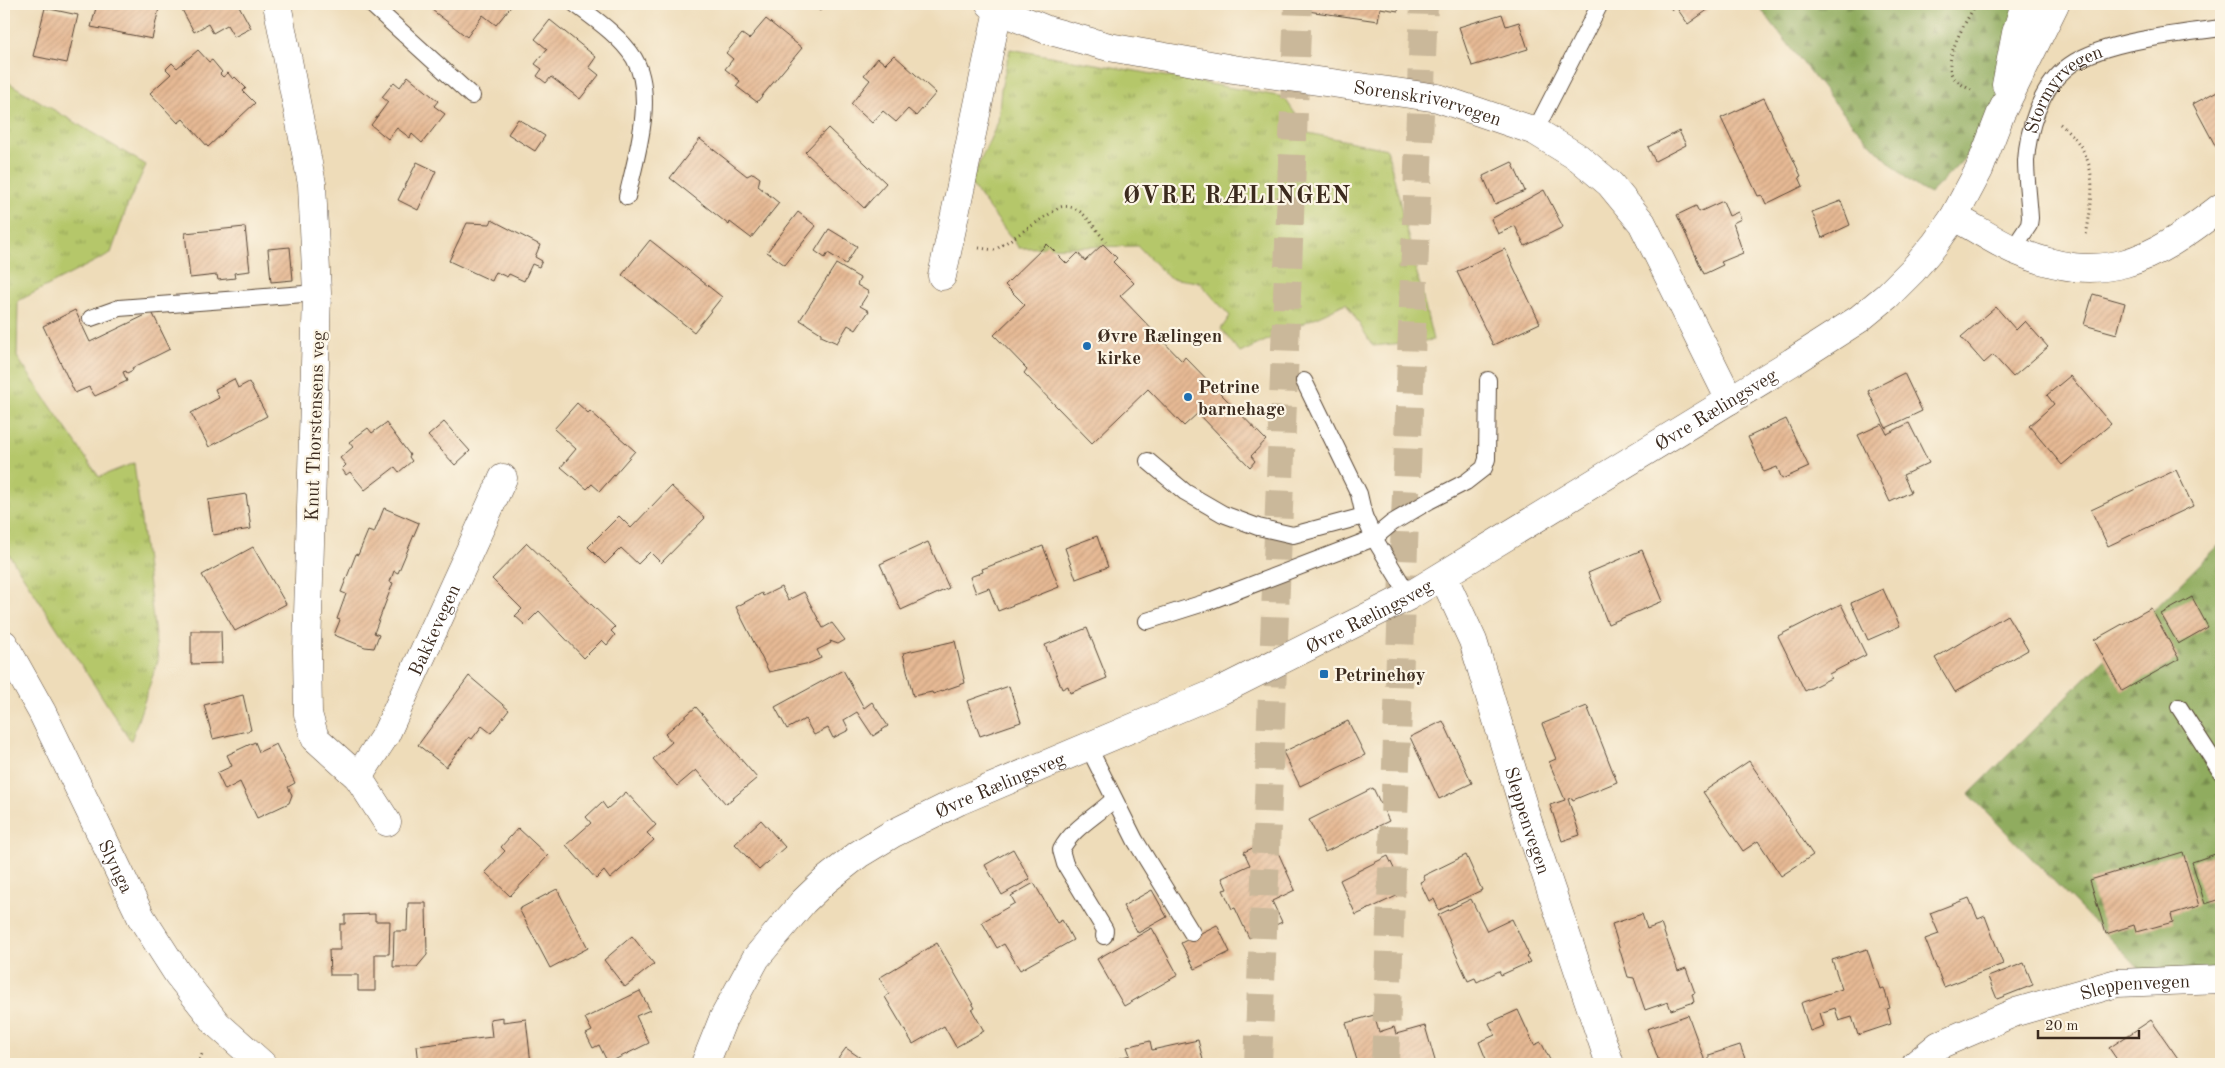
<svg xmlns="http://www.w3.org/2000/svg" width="2225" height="1068" viewBox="0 0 2225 1068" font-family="'Old Standard TT',serif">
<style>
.grass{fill:url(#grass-tufts);stroke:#787844}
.forest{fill:url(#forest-firs);stroke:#666b3e}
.building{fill:url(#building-hatch)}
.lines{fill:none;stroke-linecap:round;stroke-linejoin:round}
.highway-tunnel{stroke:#cab89a;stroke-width:28;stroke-dasharray:28 14;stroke-linecap:butt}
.lane-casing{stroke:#564535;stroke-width:18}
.street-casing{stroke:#564535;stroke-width:29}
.secondary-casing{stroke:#564535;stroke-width:29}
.path{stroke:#564535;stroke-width:3;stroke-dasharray:1 4;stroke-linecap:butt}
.lane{stroke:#fff;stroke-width:16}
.street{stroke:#fff;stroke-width:28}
.secondary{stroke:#fff;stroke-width:28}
.poi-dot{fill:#1f6fb2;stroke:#fcf5e5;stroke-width:2}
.labels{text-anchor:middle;stroke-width:4.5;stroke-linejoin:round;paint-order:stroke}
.street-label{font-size:19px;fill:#3b2a1e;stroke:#fcf5e5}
.poi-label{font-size:19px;font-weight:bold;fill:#3b2a1e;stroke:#fcf5e5;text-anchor:start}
.district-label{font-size:24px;font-weight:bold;letter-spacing:1px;fill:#3b2a1e;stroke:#fcf5e5}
</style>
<defs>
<pattern id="grass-tufts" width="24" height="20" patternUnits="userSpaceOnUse" patternTransform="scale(1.25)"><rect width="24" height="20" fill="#b5c76a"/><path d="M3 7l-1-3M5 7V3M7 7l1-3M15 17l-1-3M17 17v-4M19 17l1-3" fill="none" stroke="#94a257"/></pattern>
<pattern id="forest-firs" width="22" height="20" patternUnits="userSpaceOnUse" patternTransform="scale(1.25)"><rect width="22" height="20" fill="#90ac5e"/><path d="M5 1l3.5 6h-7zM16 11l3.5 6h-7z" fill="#778c4d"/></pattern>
<pattern id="building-hatch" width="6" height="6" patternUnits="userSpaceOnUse" patternTransform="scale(1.25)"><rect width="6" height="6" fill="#e6b994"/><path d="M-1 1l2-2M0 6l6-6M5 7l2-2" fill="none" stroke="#c69f7f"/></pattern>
</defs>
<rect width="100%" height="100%" fill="#fcf5e5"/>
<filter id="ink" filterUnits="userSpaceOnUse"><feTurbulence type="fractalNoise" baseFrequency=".02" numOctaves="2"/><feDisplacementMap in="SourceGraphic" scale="10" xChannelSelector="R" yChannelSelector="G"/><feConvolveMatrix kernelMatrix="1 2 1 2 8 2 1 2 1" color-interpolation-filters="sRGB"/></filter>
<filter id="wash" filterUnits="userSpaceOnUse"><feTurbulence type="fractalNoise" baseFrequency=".0096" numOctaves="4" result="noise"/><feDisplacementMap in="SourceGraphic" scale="20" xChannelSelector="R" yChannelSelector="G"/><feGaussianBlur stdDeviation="1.12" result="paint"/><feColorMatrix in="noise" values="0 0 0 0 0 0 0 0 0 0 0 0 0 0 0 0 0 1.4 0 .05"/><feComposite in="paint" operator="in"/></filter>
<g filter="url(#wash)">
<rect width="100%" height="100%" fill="#eedcb9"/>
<path class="grass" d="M1010,49L1284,97L1308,133L1387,149L1433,340L1373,346L1346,303L1240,353L1221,329L1230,316L1199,282L1169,278L1138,246L1019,248L970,183L998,122L1001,89Z
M4,80L146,165L128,204L111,253L18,301L17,357L99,477L134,463L158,660L131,741L4,547Z"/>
<path class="forest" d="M1757,4H2042L2010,82L1965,158L1930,194C1912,186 1900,172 1886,159C1838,112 1798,56 1757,4Z
M2221,543V975L2155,985L1969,794Z"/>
<g id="blocks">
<path class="building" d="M97,4H160L152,39L91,27Z
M179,4H220L221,5L238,4L251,28L234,37L227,25L213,33L208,24L194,32Z
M437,4H513L496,25L483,15L467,37L432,10Z
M811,4H825L820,11Z
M1258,4H1399L1398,11L1380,8L1378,21Z
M1667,4H1716L1688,24L1676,7L1672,10Z
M45,8L78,15L67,63L33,56Z
M1502,14L1506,26L1519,22L1528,49L1472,66L1459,27Z
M766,19L802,48L757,102L736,86L740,81L725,69L733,59L726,53L742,34L749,39Z
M550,20L596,57L589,67L599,75L580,99L551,77L546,83L537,76L542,69L535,64L547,49L535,39Z
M198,50L209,62L212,60L222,72L220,74L223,77L228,73L233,79L235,77L246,88L243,91L255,103L208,147L183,119L178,123L150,93L171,74L166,69L172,63L177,68Z
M894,55L936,93L916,116L908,109L896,122L883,111L872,123L851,104L870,80L864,75L878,58L885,64Z
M408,76L438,101L434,106L445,114L422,143L412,134L410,138L397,128L388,139L371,125L388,102L382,97L394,82L400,87Z
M2221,89V144L2216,147L2193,104Z
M1764,98L1801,176L1799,177L1803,186L1766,204L1762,195L1758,196L1721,118Z
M518,119L545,136L535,151L508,134Z
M828,128L886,183L864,208L805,152Z
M1679,131L1686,145L1655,161L1648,147Z
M700,139L747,176L753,173L760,178L758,186L779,203L751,238L730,222L729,225L670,178Z
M417,162L436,171L418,210L398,200Z
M1512,162L1525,191L1495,204L1483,176Z
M1544,190L1563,227L1525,246L1515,226L1498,234L1491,219Z
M1723,201L1729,216L1738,212L1741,219L1733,223L1743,253L1721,262L1723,265L1704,274L1677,215L1696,206L1699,212Z
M1841,201L1850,225L1822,238L1812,212Z
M798,212L816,226L785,265L767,252Z
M492,220L540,245L535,257L542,261L539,267L532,264L524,281L509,274L507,277L496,272L492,281L449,261L467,223L490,224Z
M245,227L250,271L234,273L235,278L218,280L217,275L190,278L185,233Z
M829,229L857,246L846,264L828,253L825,258L815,251Z
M650,240L722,297L694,332L622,275Z
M1047,244L1067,264L1078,253L1085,261L1103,244L1117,258L1113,262L1134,283L1120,296L1182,361L1185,357L1266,440L1251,456L1255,461L1250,467L1198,413L1184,426L1148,389L1092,443L1024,373L1027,369L994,335L1025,305L1005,285Z
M290,247L293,280L271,282L268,249Z
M1505,249L1540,323L1493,345L1457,272Z
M836,264L860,278L857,285L869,292L860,306L869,311L856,330L848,325L837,343L821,336V333L800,320Z
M2093,294L2125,303L2117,334L2084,325Z
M1996,307L2016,330L2025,321L2048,347L2013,377L1993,355L1984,363L1961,337Z
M75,310L90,342L152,312L170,349L132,368L133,370L127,373L126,371L123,372L127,381L95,396L89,387L75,393L43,326Z
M1904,373L1922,411L1886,428L1868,391Z
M2070,376L2111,424L2062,465L2029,426L2054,404L2047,395Z
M234,379L238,388L249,382L267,416L209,447L191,413L219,398L215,389Z
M577,403L588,413L590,411L635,451L600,491L592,484L587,489L561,467L576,449L554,429Z
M1786,419L1809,467L1782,479L1777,467L1764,472L1748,437Z
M444,422L470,451L455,465L428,436Z
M386,423L410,455L409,457L412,461L399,472L395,467L365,490L350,472L346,475L342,469L346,465L340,458L353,447L349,442L368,428L372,433Z
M1909,423L1929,463L1903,475L1911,492L1890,502L1858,435L1882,424L1887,434Z
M2176,470L2193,506L2108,546L2091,510Z
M671,486L705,518L661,563L650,552L638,564L621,548L605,564L588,547L619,516L631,528Z
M246,494L251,529L213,535L208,500Z
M384,508L419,523L398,573L394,571L390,582L393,583L374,633L379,635L374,648L365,647L334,635L340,620L337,619L346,594L341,592L356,554L358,555L368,531L374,533Z
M1097,536L1108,567L1076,579L1065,548Z
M928,542L949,588L901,610L880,564Z
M527,543L615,627L611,631L615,635L607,645L602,640L584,658L539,611L525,625L515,616L522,609L492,579Z
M1043,546L1059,587L998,611L989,588L976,593L970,577L983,572L982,569Z
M253,547L286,604L235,631L202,575Z
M1642,550L1663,601L1608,624L1588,573Z
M781,587L788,600L804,592L823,628L832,623L845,640L838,644L830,641L831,643L817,650L821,658L810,663L769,672L736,607L762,593L763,596Z
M1883,589L1900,626L1868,640L1851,603Z
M2192,597L2208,627L2178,644L2161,614Z
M1841,604L1866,655L1829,674L1831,678L1805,691L1778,636Z
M2151,608L2179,659L2122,691L2094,640Z
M2007,615L2028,650L1955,692L1935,658Z
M1087,628L1107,678L1070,693L1068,686L1062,689L1045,645Z
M191,631H221L222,663L191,664Z
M955,641L965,683L933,694L932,692L913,696L903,653Z
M843,670L864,708L872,702L888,726L873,736L857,712L844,720L849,730L833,738L828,728L814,735L805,719L787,729L775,707Z
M469,676L509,710L491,733L482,726L472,739L469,737L446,767L418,745Z
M1009,686L1021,722L980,736L967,701Z
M243,695L251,730L213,739L204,705Z
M1587,706L1617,782L1573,800L1572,798L1568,799L1580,835L1562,841L1550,805L1565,800L1549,762L1556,759L1542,724Z
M696,707L757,778L726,804L696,770L677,786L653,759L672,742L665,734Z
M1348,721L1365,755L1300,786L1283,752Z
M1443,721L1472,783L1439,799L1410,737Z
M255,742L259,752L276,744L295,783L288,787L292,795L289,803L257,818L240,782L225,790L217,773L232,766L227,755Z
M1749,761L1813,855L1781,876L1758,841L1743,851L1703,792Z
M1373,788L1389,821L1325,852L1309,820Z
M626,792L656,825L647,833L654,840L610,879L604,871L596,879L566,845L591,823L586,817L602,802L607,809Z
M761,820L785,847L759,870L735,844Z
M518,828L548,856L510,896L485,872L505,851L501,847Z
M1272,839L1295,890L1272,901L1282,922L1249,938L1235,908L1232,909L1223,890L1227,889L1222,878L1250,865L1244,852Z
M1013,849L1030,879L1002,895L985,865Z
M2183,852L2199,906L2171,914L2173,922L2136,932L2134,925L2106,934L2090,880Z
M2221,852V899L2205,904L2192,862Z
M1466,855L1482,890L1439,910L1434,899L1429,901L1420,882L1425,880L1423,876Z
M1388,856L1405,892L1356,915L1340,880Z
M1034,883L1057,923L1062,920L1073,940L1020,970L1004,944L997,948L982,922L1015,903L1011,896Z
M557,889L588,948L550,968L519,909Z
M1152,890L1167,917L1138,933L1123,906Z
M1969,898L1978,919L1985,916L2003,964L1944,987L1925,939L1939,934L1930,913Z
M1471,899L1487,931L1512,919L1529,955L1527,957L1530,962L1501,975L1499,971L1477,982L1475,978L1468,981L1438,915Z
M408,903H426L427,955L417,967H393L394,931H407Z
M375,914V921H390L389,954H375V991H358V975H330L329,950H340V924H345V915Z
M1642,914L1647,929L1661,924L1678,971L1686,968L1695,993L1692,994L1694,1002L1671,1010L1668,1002L1645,1010L1634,978L1628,977L1612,924Z
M1217,925L1230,952L1195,969L1181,943Z
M1152,928L1178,975L1124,1006L1097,959Z
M632,936L654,964L625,987L604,960Z
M937,943L975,1008L972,1010L984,1031L956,1047L944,1026L913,1044L885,997L889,994L879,978Z
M1867,949L1880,989L1884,988L1890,1008L1887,1009L1891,1024L1858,1035L1852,1017L1839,1021L1835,1008L1820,1013L1824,1026L1810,1031L1801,1003L1842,989L1832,960Z
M2024,963L2033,985L1997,999L1988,977Z
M640,991L650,1010L636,1016L649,1043L608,1063L599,1045L593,1048L586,1034L592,1031L585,1018Z
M1518,1010L1534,1045L1541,1042L1552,1064H1488L1479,1042L1495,1035L1489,1023Z
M1374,1015L1379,1032L1394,1027L1396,1034L1425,1026L1436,1064H1358L1346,1023Z
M1688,1015L1706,1064L1709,1062V1055L1740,1045L1747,1064H1660L1647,1029Z
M503,1017V1022L526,1019L531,1064H419L417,1046L492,1037L490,1019Z
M2151,1020L2182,1064H2120L2109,1048Z
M1198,1040L1204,1064H1114L1113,1060L1130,1055L1127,1047L1150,1041L1152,1050Z
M846,1048L862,1059L872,1064H834Z"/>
</g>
</g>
<g filter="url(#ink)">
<use href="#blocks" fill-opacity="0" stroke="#564535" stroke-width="1"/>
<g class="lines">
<path class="highway-tunnel" d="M1258,1064L1298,4
M1385,1064L1424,4"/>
<defs>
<g id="lane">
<path d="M371,4L472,96"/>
<path d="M575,4C595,19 620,36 634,58C656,96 636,157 627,197"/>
<path d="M1535,131L1600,4"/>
<path id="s1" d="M2013,249L2029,225L2030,218C2029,199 2026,179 2026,161C2028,129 2040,90 2065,69C2097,41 2179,34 2221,28"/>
<path d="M91,318L119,308L317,293"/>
<path d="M1304,381L1359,494L1364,516L1374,538L1409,596"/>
<path d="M1148,461L1185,492L1223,514L1258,527L1293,535L1364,516"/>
<path d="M1147,621L1207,602L1374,538L1392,523L1429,501L1466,482L1484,468L1487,459L1488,380"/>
<path d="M2179,707L2221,772"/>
<path d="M1089,748L1135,840L1192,933"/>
<path d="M1104,936L1105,930L1065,864L1061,850C1073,827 1097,816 1114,799"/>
</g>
<g id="street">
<path d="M277,4L312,184L317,293L307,651L308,714L315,738L358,777L387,822"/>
<path id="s2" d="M990,4L998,10L1047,30L1109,47L1233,69L1438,98L1535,131L1579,158L1610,184L1642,223L1730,400"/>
<path d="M1954,217C1974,227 1994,241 2014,250C2103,288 2150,262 2221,207"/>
<path d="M942,276L998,10"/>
<path id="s3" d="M1443,576L1473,641L1527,819L1610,1064"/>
<path id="s4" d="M4,644L42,712L141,917L177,973L217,1024L262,1064"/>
<path id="s5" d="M358,777L386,734L503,478"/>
<path id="s6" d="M1916,1064L1939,1045L2016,1012L2117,983L2221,979"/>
</g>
<g id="secondary">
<path d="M2006,85L2016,33L2025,4"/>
<path id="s7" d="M705,1064L723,1019L756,958L803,902L826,880L859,854L892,834L959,801L1220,691L1409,596L1792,362L1859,319L1887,296L1913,270L1935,244L1954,217L1979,170L2001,113L2055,4"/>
</g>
</defs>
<use href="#lane" class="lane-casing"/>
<use href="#street" class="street-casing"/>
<use href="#secondary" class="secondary-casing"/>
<path class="path" d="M1971,90C1964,86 1954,81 1951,73C1945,54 1967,20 1976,4
M2060,124C2100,156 2094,191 2086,236
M979,248L995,250L1060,207C1081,202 1094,228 1106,242
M197,1064L202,1054"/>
<use href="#lane" class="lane"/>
<use href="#street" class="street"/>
<use href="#secondary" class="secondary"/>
</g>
</g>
<g class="poi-dot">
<circle cx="1087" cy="346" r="5"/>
<circle cx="1188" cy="397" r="5"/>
<rect x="1319" y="669" width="10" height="10" rx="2.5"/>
</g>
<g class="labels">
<g class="street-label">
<text dy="7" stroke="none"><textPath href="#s1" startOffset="179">Stormyrvegen</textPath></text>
<text dy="7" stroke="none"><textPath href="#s2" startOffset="451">Sorenskrivervegen</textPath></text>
<text dy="7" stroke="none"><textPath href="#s7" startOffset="1232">Øvre Rælingsveg</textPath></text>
<text transform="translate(314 426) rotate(-88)" y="7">Knut Thorstensens veg</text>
<text dy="7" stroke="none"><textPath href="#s7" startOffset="828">Øvre Rælingsveg</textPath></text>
<text dy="7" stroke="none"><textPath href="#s5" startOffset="166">Bakkevegen</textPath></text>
<text dy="7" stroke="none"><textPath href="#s7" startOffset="422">Øvre Rælingsveg</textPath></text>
<text dy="7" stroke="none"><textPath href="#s3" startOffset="259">Sleppenvegen</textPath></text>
<text dy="7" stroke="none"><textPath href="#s4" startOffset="249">Slynga</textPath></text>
<text dy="7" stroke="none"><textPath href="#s6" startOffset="236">Sleppenvegen</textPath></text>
</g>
<g class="poi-label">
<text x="1097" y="342">Øvre Rælingen<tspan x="1097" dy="22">kirke</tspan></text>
<text x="1198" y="393">Petrine<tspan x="1198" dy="22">barnehage</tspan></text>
<text x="1334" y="681">Petrinehøy</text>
</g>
<g class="district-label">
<text x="1237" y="203">ØVRE RÆLINGEN</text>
</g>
</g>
<rect width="2225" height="1068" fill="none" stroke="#fcf5e5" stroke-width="20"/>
<path d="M2038 1030v8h101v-8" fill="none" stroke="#3b2a1e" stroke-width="2.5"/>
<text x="2045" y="1030" font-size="15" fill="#3b2a1e" stroke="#fcf5e5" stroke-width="4" paint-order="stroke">20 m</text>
</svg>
